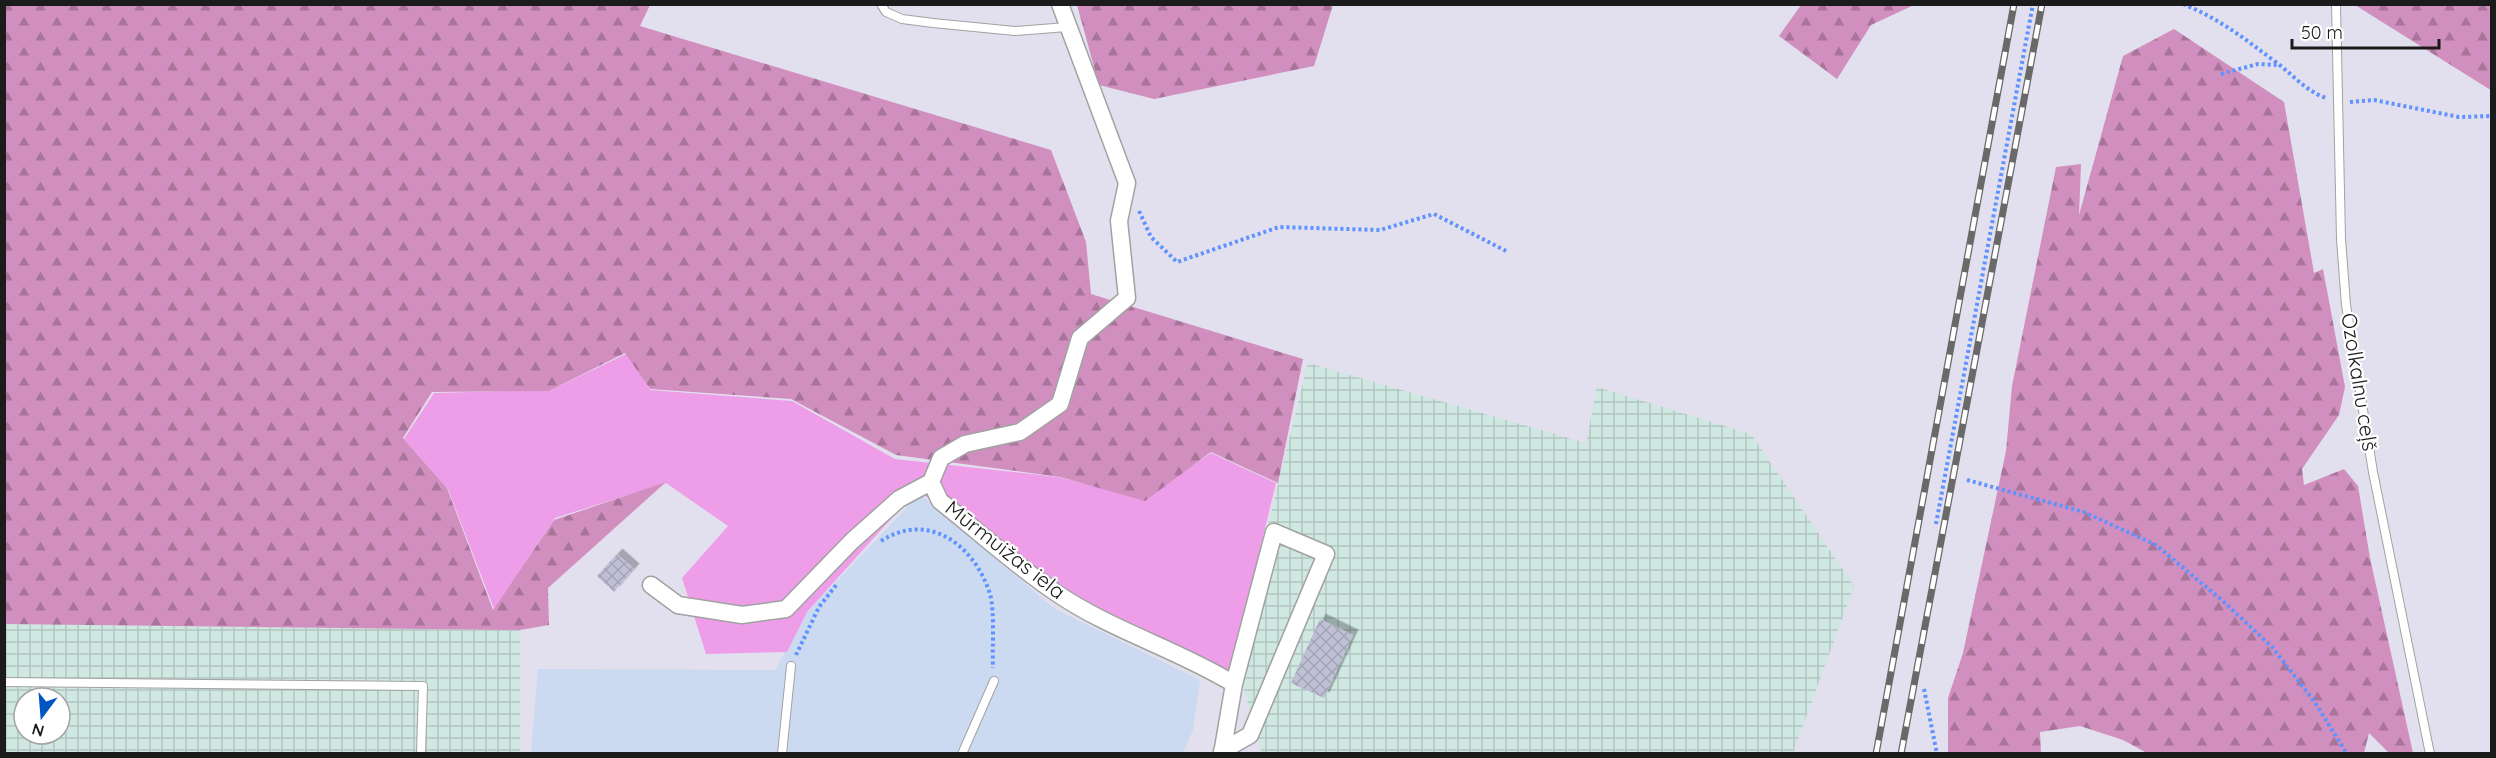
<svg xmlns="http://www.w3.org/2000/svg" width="2496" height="758" viewBox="0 0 2496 758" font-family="Quicksand,sans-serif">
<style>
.commercial{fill:#cbdaf1}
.industrial{fill:url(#industrial-grid);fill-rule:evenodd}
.grass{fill:#ee9ee8}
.forest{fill:url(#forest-firs)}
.building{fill:url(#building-cross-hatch);filter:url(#shadow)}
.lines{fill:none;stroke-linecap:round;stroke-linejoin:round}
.service-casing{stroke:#a2a2a2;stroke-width:10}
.minor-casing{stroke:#a2a2a2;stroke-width:19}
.path{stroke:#5e93ff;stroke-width:4;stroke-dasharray:3 3;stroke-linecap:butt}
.service{stroke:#fff;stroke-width:8}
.minor{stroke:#fff;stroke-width:16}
.rail-casing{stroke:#696969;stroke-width:7}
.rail{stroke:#fff;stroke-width:4.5;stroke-dasharray:14;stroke-linecap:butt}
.labels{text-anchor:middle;stroke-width:4.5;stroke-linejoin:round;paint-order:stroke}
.street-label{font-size:21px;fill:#1b1b1b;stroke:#fff}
</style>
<defs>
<pattern id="industrial-grid" width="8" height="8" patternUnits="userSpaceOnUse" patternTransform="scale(1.5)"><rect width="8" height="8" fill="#d0e8e2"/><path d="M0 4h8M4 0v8" fill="none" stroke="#b2c6c1"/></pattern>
<pattern id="forest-firs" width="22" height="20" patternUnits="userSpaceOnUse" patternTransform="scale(1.5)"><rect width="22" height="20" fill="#d18fbf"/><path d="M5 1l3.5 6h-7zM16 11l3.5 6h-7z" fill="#a9749a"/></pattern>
<pattern id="building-cross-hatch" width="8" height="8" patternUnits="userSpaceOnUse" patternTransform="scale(1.5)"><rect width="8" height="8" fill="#bfbfd5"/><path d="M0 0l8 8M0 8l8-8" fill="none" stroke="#a4a4b6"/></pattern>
<filter id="shadow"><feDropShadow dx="5.5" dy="-5.5" stdDeviation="0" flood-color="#0004"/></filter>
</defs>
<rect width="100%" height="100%" fill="#e2dfee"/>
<path class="commercial" d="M920,494L1055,609L1200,680L1193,730L1183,753L531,754L538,669L775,670L807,612Z"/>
<path class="industrial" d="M1308,363L1586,443L1597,387L1751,434L1854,586L1793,753H1262L1235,658Z
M5,624L520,630V753L5,754ZM24,698H60V734H24Z"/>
<path class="grass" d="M628,353L650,390L792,401L895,459L1058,477L1144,499L1211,453L1276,483L1234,656L1227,673L1068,597L917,490L807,612L787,652L706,654L682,578L728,526L666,483L555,518L494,609L448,489L404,439L434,393L551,390Z"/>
<path class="forest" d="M5,5H650L640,26L1051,150L1086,242L1091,294L1303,359L1278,483L1211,452L1145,501L1060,477L896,455L791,399L650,389L625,353L549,391L432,392L403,438L447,488L493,610L554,520L666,482L548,588L549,625L520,630L5,624Z
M1077,5H1333L1314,66L1154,99L1099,85Z
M1801,5V4L1914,5L1871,25L1837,79L1779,36Z
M2355,5H2491V90L2489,89Z
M2174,29L2284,102L2314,273L2323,269L2345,387L2339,415L2302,469L2304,485L2344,469L2358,486L2370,558L2413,753H2389L2369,733L2364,753H2147L2123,740L2080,726L2040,732L2041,753H1948V698L1963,653L2006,451L2012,386L2056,167L2081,164L2079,215L2123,56Z"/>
<path class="building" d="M617,554L634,569L614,592L597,576Z
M1320,619L1353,635L1324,698L1291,683Z"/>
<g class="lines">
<defs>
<path id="service" d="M881,4L886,12L902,19L933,23L1015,31L1067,27
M2336,4L2341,239L2346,305L2373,472L2430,754
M4,682L423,686L421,754
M782,754L791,666
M962,754L994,681"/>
<path id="minor" d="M1060,4L1127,183L1119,221L1127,298L1080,338L1060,404L1020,432L965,444L941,458L931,482L940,501C978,531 1015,565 1055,592C1110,630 1177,649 1234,684
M651,585L678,605L742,615L786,609L852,541L899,499L931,482
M1222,754L1234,684L1274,532L1326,554L1250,735L1222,751"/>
</defs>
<use href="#service" class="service-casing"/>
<use href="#minor" class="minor-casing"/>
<path class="path" d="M2183,4C2220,19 2245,39 2277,63C2294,76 2306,91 2326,98
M2221,74L2258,64L2278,65
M2350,102L2374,100L2459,117L2492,116
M1139,211L1151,237L1177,262L1279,227L1380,230L1434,214L1508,252
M1967,480L2084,512L2156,545L2224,602L2272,647L2314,701L2347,754
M1936,524L2033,4
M881,541C929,510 975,546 990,594C995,611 992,649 993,668
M796,655L819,607L837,584
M1924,689L1937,754"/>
<use href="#service" class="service"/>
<use href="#minor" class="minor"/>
<defs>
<path id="rail" d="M1876,754L2014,4
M1901,754L2042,4"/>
</defs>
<use href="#rail" class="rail-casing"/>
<use href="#rail" class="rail"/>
</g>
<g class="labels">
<g class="street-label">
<text transform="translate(2359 382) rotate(81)" y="7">Ozolkalnu ceļš</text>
<text transform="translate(1005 550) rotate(38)" y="7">Mūrmuižas iela</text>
</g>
</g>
<rect width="2496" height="758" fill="none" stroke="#1b1b1b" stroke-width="12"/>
<g transform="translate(42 716) rotate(196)"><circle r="28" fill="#ffffff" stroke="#a4a4a4" stroke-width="1.5"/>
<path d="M0-4.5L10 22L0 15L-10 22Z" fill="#0055c5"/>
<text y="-9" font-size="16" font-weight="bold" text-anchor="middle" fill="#1b1b1b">N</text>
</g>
<path d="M2292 39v9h147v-9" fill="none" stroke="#1b1b1b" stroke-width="3"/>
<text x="2301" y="39" font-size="18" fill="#1b1b1b" stroke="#ffffff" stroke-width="4.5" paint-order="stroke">50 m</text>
</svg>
